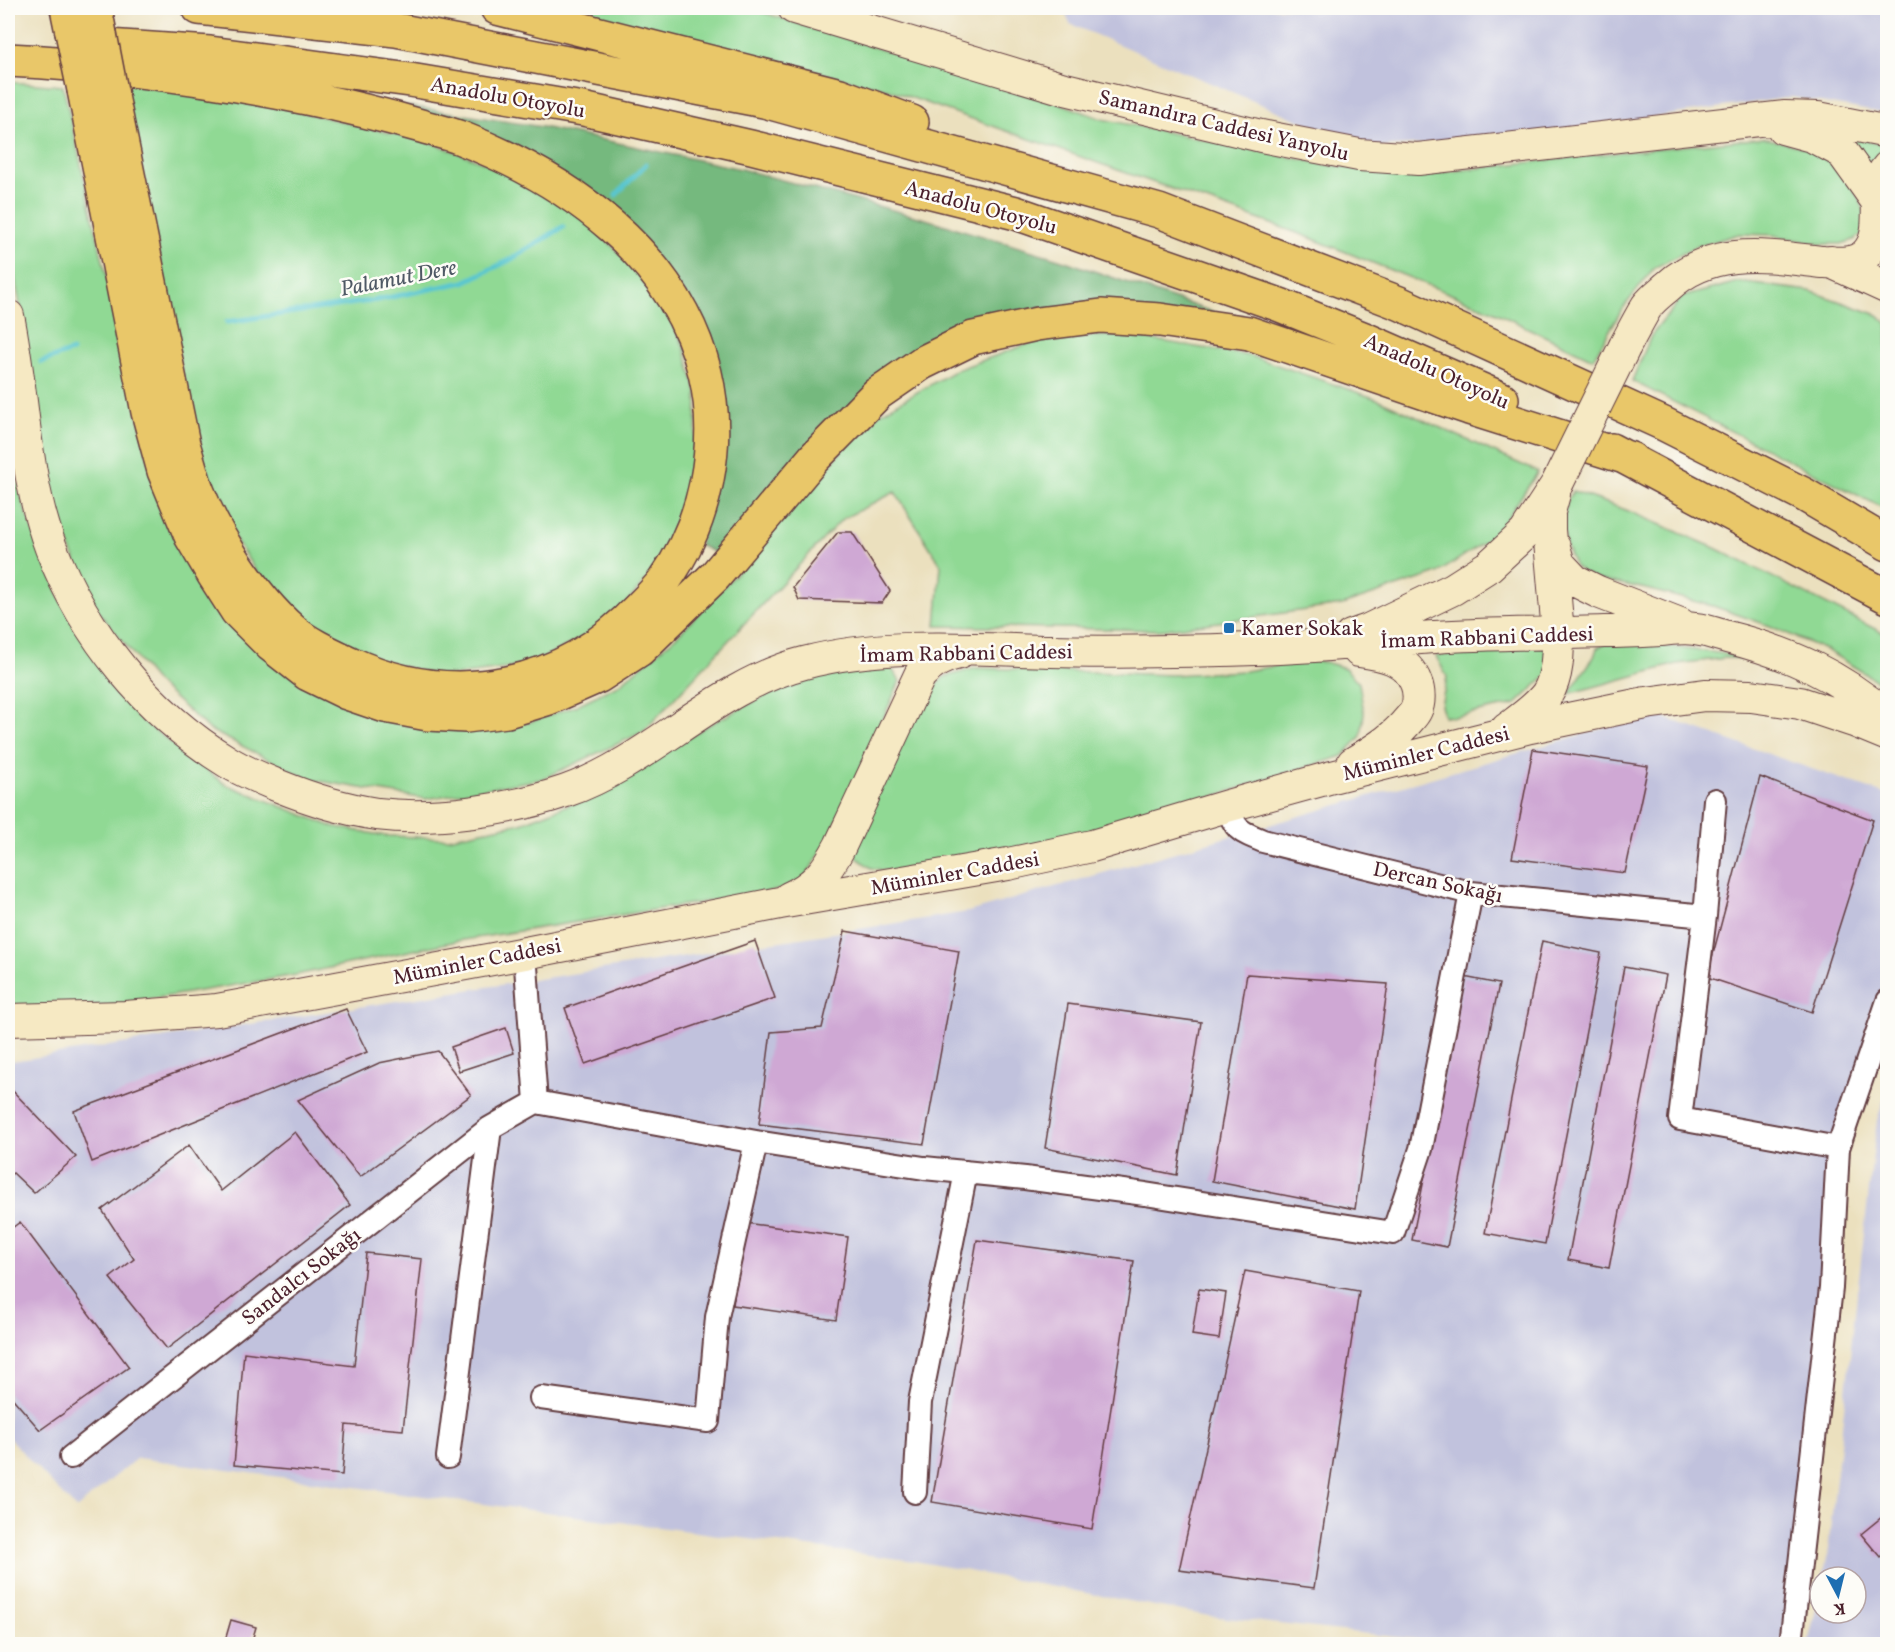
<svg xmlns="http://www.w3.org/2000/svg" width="1895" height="1652" viewBox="0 0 1895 1652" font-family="Vollkorn,serif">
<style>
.industrial{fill:#c1c2dd}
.green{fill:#90d994;stroke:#6d7c60;stroke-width:1.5}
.forest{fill:#74b97e;stroke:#5f6c54;stroke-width:1.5}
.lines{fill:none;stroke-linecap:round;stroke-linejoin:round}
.stream{stroke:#59c6d0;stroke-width:5}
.building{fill:#cfa8d4}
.street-casing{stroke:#623c41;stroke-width:26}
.secondary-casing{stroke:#623c41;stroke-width:34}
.highway-casing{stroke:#623c41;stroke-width:36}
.street{stroke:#fff;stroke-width:22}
.secondary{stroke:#f6e9c3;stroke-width:32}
.highway{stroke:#e9c769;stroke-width:33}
.secondary-bridge-casing{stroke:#623c41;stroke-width:34;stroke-linecap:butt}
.highway-bridge-casing{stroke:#623c41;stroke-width:36;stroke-linecap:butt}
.secondary-bridge{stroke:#f6e9c3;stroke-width:32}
.highway-bridge{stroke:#e9c769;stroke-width:33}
.poi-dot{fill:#1f6fb2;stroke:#fdfcf7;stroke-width:2}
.labels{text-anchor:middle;stroke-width:5;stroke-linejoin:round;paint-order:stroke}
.street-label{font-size:21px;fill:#4a1f2b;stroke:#fdfcf7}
.poi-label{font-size:21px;fill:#4a1f2b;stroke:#fdfcf7;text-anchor:start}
.water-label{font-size:22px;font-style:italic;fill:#4f5965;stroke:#fdfcf7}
</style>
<rect width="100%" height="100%" fill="#fdfcf7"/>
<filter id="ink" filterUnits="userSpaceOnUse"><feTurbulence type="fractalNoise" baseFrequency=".0167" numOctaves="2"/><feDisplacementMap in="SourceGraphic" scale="12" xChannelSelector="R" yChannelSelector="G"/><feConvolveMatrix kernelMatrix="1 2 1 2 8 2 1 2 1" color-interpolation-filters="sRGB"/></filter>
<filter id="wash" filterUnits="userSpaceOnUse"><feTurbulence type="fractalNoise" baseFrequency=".008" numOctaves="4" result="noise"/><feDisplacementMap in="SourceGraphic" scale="24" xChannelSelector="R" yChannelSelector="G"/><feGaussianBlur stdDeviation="1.35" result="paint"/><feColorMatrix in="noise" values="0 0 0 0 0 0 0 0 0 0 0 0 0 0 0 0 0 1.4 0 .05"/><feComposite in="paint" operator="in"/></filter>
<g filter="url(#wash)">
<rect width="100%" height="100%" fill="#ebe0be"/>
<path class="industrial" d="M1063,8H1887V114L1792,97L1504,139L1365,148L1070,24Z
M1653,714L1887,795V1015L1848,1115L1782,1644H1458L1209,1616L915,1561L137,1458L76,1509L8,1437V1059L13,1061L968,912Z
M1887,1090V1644H1808L1820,1590V1613H1856V1577H1823L1827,1558L1877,1120Z"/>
<path class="green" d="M543,8H749L1007,89L1010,85L1102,119L1328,165L1419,175L1602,154L1764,138L1816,150L1847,178L1860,200L1867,219L1862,234L1854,240L1841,244H1819L1772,235L1739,234L1695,247L1654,268L1621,311L1593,359L1488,309L1303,235L887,89Z
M8,82L63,86L148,458L184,552L462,728L530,722L575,706L620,684L679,634L744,565L868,420L956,370L1045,338L1124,335L1251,356L1377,399L1538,472L1496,534L1438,573L1342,605L1161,630L936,626L941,565L895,492L842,519L643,732L542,779L426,799L308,779L210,730L156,682L98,611L61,527L38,436L23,320L8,243Z
M125,83L273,105L435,144L499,168L591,222L661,300L684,347L697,393L695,478L664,560L608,624L530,665L443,677L356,654L298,617L262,581L233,536L211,483L193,427Z
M1819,129L1887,146V153L1871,175Z
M1738,282L1810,291L1878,315L1887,323V510L1632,381L1651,336L1682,297Z
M8,450L26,513L62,602L102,670L136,716L225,784L331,826L386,836L448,838L521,823L615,787L705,727L795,680L867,663L890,666L900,681L827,842L799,887L457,941L296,975L73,1012L8,1008Z
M1573,491L1626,510L1715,548L1887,635V687L1828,651L1770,626L1713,606L1642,588L1595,579L1575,567L1566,546L1562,524L1567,502Z
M1550,642L1548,674L1516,704L1454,717L1444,716L1441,706L1447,677L1436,656Z
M1606,643L1648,644L1765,659L1726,658L1677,664L1568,694L1594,657L1597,648Z
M1306,661L1325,662L1345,668L1359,683L1364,713L1361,736L1343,756L1092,834L892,872L871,868L856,857L853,836L923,699L944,677L976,668L1172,675L1245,671Z"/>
<path class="forest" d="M377,101L542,127L741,169L922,218L1059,259L1227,317L965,328L718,554L699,545L724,429L625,218Z"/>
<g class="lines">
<path class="stream" d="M616,195L646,164
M227,322L377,300L464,282L508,261L563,227
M41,362L72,351"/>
</g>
<g id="blocks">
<path class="building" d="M838,532H852L890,591L882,603L799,600L793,587Z
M1533,749L1648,766L1625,873L1512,858Z
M1760,777L1873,820L1812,1012L1707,977Z
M845,931L959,951L924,1144L759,1124L771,1032L822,1028Z
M755,941L775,998L585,1064L565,1008Z
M1542,941L1601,953L1545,1244L1485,1233Z
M1624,967L1666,975L1609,1268L1568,1260Z
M1247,974L1388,984L1355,1209L1212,1181Z
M1464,977L1499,984L1447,1247L1412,1240Z
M1068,1004L1201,1022L1177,1175L1045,1148Z
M346,1009L367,1052L92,1162L74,1111Z
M506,1028L514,1053L459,1071L451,1047Z
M438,1051L471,1095L360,1177L298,1100L379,1063Z
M8,1086L76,1157L34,1193L13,1173L8,1177Z
M295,1132L350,1205L167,1349L110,1278L134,1259L102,1210L189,1145L221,1191Z
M20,1222L129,1367L40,1430L8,1393V1231Z
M745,1223L848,1237L836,1320L733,1305Z
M977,1240L1134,1261L1092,1529L932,1502Z
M366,1253L422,1259L403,1430L346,1425L342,1475L234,1465L244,1352L354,1366Z
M1245,1271L1359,1291L1314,1588L1179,1570Z
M1199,1289L1226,1293L1219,1339L1192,1335Z
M1888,1512V1550L1880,1557L1861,1534Z
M231,1620L256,1627L251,1644H224Z"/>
</g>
</g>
<g filter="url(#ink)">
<use href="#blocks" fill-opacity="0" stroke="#623c41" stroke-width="1.5"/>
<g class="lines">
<defs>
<path id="street" d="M1715,800L1705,916L1680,1119L1838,1148
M1227,806C1236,830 1238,831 1263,841L1471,893L1705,916
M525,953L536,1102L756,1142L924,1168L1025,1178L1145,1194L1393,1233L1421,1149L1471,893
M541,1398L708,1421L717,1317L756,1142
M71,1457L490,1128L536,1102
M448,1457L490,1128
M915,1492L920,1402L966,1172
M1791,1644L1831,1288L1838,1148L1888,1001"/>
<path id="secondary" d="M794,8L1061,88L1261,136L1359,155L1418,159L1785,117L1818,118L1888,132
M1783,128L1812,136L1842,152L1882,208
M1831,262L1888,288
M8,316C24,393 23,474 51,548C85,636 148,713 228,762C244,772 262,779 279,786C311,799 343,809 377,814C435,821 511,810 566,791C652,761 714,686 804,663C884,642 969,649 1051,651C1119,653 1187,651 1255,649C1315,647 1375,641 1435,637C1491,633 1548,634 1604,632C1623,632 1642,631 1661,630C1672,629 1684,627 1695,629C1705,630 1717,634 1727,637C1790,653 1838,675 1888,717
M1625,346C1632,333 1639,319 1647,306C1652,299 1660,293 1667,287C1712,245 1767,256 1823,262C1837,263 1855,265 1866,254C1889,231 1867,189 1888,167
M1554,547L1559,564L1574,580L1598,592L1680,624
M1351,636L1368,630L1453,589L1489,566L1525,533L1557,484
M1507,729C1520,719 1537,708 1547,694C1558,677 1558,652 1558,633L1549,530V512L1554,494
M1353,763C1373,751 1390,741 1405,724C1408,720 1414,715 1416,710C1420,702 1419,690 1416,683C1407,658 1382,654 1359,651
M789,898C815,886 827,871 840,846L920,675C932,663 943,656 959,653
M8,1020L125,1017L217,1010L525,953L780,903L1008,864L1092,846L1227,806L1332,777L1530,727L1646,703L1705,695L1751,696L1800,703L1854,721L1888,735"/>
<path id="highway" d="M199,8L396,30L764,101L1159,211L1399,303L1664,424L1803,494L1888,544
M497,8L840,95L912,122
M93,45L210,53L410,80L583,109L751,147L1016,213L1280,305L1367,340L1502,399
M8,60C108,65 209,78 307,98C346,106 383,115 421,126C434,130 448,133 461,138C569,180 676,255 705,373C722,444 706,522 664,581C657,590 649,598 641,606C564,688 454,711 350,663C331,654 308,644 292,630C254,597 216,538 198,492C192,477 188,460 183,444L111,91
M84,90L148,412L164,471L191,536L214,575L237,611L271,645L308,674L347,693L385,706L428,714L466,716L507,711L549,698L599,676L639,650L715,576L814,458L877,394L922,363L973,338L1037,324L1101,316L1160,320L1249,333L1469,408L1631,459
M1611,450L1888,597"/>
</defs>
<use href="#street" class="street-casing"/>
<use href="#secondary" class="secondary-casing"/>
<use href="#highway" class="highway-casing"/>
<use href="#street" class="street"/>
<use href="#secondary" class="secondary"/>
<use href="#highway" class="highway"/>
<defs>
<path id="secondary-bridge" d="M1557,484L1625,346"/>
<path id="highway-bridge" d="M67,8L84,90
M95,8L111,91"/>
</defs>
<use href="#secondary-bridge" class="secondary-bridge-casing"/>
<use href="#highway-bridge" class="highway-bridge-casing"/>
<use href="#secondary-bridge" class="secondary-bridge"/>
<use href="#highway-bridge" class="highway-bridge"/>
</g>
</g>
<rect class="poi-dot" x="1223" y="622" width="12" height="12" rx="3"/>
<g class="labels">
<g class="street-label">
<text transform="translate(508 97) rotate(10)" y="7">Anadolu Otoyolu</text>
<text transform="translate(1224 125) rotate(13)" y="7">Samandıra Caddesi Yanyolu</text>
<text transform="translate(981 207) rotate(15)" y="7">Anadolu Otoyolu</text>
<text transform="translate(1437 371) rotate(24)" y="7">Anadolu Otoyolu</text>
<text transform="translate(1487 637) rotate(-2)" y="7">İmam Rabbani Caddesi</text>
<text transform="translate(966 653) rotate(-1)" y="7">İmam Rabbani Caddesi</text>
<text transform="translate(1426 753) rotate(-14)" y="7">Müminler Caddesi</text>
<text transform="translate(955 873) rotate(-10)" y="7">Müminler Caddesi</text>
<text transform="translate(1438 882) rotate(12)" y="7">Dercan Sokağı</text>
<text transform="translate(477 961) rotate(-11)" y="7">Müminler Caddesi</text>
<text transform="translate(301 1276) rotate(-38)" y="7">Sandalcı Sokağı</text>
</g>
<g class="poi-label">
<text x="1241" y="635">Kamer Sokak</text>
</g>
<g class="water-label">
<text transform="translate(398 277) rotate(-11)" y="8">Palamut Dere</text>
</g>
</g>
<rect width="1895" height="1652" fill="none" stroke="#fdfcf7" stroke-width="30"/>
<g transform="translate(1838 1595) rotate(173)"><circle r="28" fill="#fdfcf7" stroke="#b5a4a5" stroke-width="1.5"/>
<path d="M0-4.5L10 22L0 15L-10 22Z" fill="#1f6fb2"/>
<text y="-9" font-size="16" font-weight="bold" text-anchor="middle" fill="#4a1f2b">K</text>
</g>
</svg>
